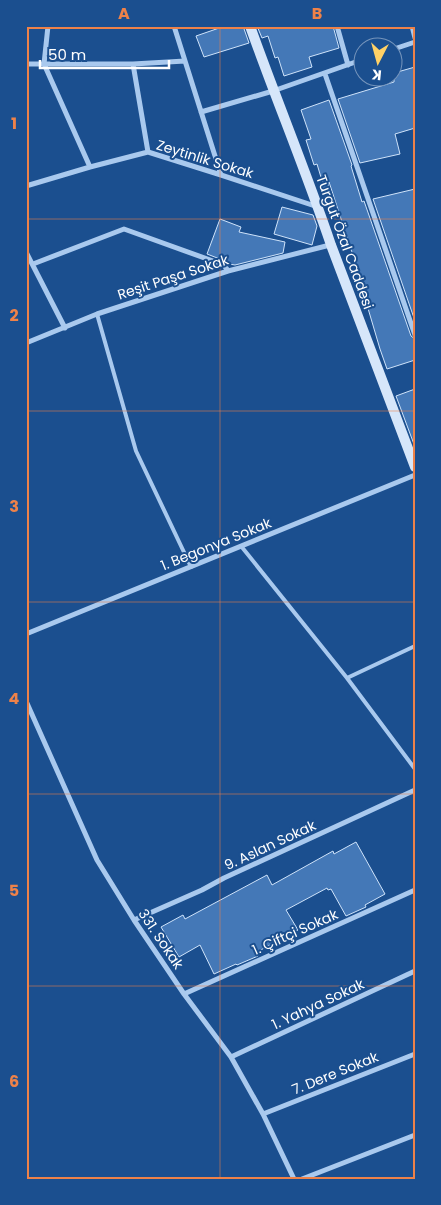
<svg xmlns="http://www.w3.org/2000/svg" width="441" height="1205" viewBox="0 0 441 1205" font-family="Poppins,sans-serif">
<style>
.building{fill:#4478b7;stroke:#cfe3fa}
.lines{fill:none;stroke-linecap:round;stroke-linejoin:round}
.lane{stroke:#a9c9ee;stroke-width:4}
.street{stroke:#a9c9ee;stroke-width:5}
.secondary{stroke:#d6e6fa;stroke-width:10}
.grid{fill:none;stroke:#ee8249;stroke-width:1;stroke-opacity:0.55}
.labels{text-anchor:middle;stroke-width:4;stroke-linejoin:round;paint-order:stroke}
.street-label{font-size:14px;fill:#fff;stroke:#1b4f8f}
.neatline{fill:none;stroke:#ee8249;stroke-width:2}
.grid-label{font-size:16px;text-anchor:middle;font-weight:bold;fill:#ee8249}
</style>
<rect width="100%" height="100%" fill="#1b4f8f"/>
<path class="building" d="M225,26H243L249,43L204,57L196,36Z
M257,26H333L339,48L309,57L312,67L284,76L278,57L275,58L268,36L262,38Z
M415,67V128L395,134L400,154L360,163L338,99L394,82V73Z
M329,100L352,165L351,166L362,202L364,201L411,336L415,339V360L387,369L380,349L367,305L363,306L354,282L361,280L329,182L326,194L317,164L314,165L306,140L311,139L301,110Z
M415,189V321L373,199Z
M282,207L313,215L317,226L312,245L274,234Z
M220,219L241,227L239,232L285,242L283,253L235,265L229,264L225,261L207,254Z
M415,389V447L396,396Z
M356,842L385,894L365,905L366,907L346,916L331,889L328,890L327,888L286,910L298,930L257,952L258,956L237,965L236,964L214,974L200,945L179,957L161,927L183,915L185,919L267,875L272,885L333,851L334,854Z"/>
<g class="lines">
<path class="lane" d="M97,314L136,451L191,567
M241,546L347,678L415,769
M347,678L415,646"/>
<path class="street" d="M48,26L44,64L90,167
M174,26L221,175
M337,26L348,65
M412,26L415,38
M394,49L415,42
M26,64H133L185,61
M133,64L148,152
M325,74L415,335
M201,112L273,91L364,59
M26,186L90,167L148,152L221,175L318,207
M26,252L65,328
M33,264L124,229L224,265L228,271
M26,343L97,314L228,271L330,245
M26,634L415,475
M26,701L97,860L134,920L184,994L231,1057L263,1114L294,1179
M134,920L202,890L224,878L415,790
M184,994L415,890
M231,1057L415,971
M263,1114L415,1054
M302,1179L415,1135"/>
<path class="secondary" d="M250,26C276,99 306,171 331,245L415,467"/>
</g>
<path class="grid" d="M220,26V1179M26,219H415M26,411H415M26,602H415M26,794H415M26,986H415"/>
<g class="labels">
<g class="street-label">
<text transform="translate(205 159) rotate(17)" y="5">Zeytinlik Sokak</text>
<text transform="translate(345 242) rotate(70)" y="5">Turgut Özal Caddesi</text>
<text transform="translate(173 277) rotate(-18)" y="5">Reşit Paşa Sokak</text>
<text transform="translate(216 544) rotate(-22)" y="5">1. Begonya Sokak</text>
<text transform="translate(270 845) rotate(-25)" y="5">9. Aslan Sokak</text>
<text transform="translate(295 932) rotate(-24)" y="5">1. Çiftçi Sokak</text>
<text transform="translate(161 939) rotate(56)" y="5">331. Sokak</text>
<text transform="translate(318 1004) rotate(-25)" y="5">1. Yahya Sokak</text>
<text transform="translate(335 1073) rotate(-22)" y="5">7. Dere Sokak</text>
</g>
</g>
<rect width="441" height="1205" fill="none" stroke="#1b4f8f" stroke-width="55"/>
<g transform="translate(378 62) rotate(186)"><circle r="24" fill="#1b4f8f" stroke="#7695bc"/>
<path d="M0-4L9 19L0 12L-9 19Z" fill="#ffd166"/>
<text y="-8" font-size="14" font-weight="bold" text-anchor="middle" fill="#ffffff">K</text>
</g>
<path d="M40 60v8h129v-8" fill="none" stroke="#ffffff" stroke-width="2.5"/>
<text x="48" y="60" font-size="15" fill="#ffffff" stroke="#1b4f8f" stroke-width="4" paint-order="stroke">50 m</text>
<rect x="28" y="28" width="386" height="1150" class="neatline"/>
<g class="grid-label">
<text x="124" y="19">A</text>
<text x="317" y="19">B</text>
<text x="14" y="129">1</text>
<text x="14" y="321">2</text>
<text x="14" y="512">3</text>
<text x="14" y="704">4</text>
<text x="14" y="896">5</text>
<text x="14" y="1087">6</text>
</g>
</svg>
